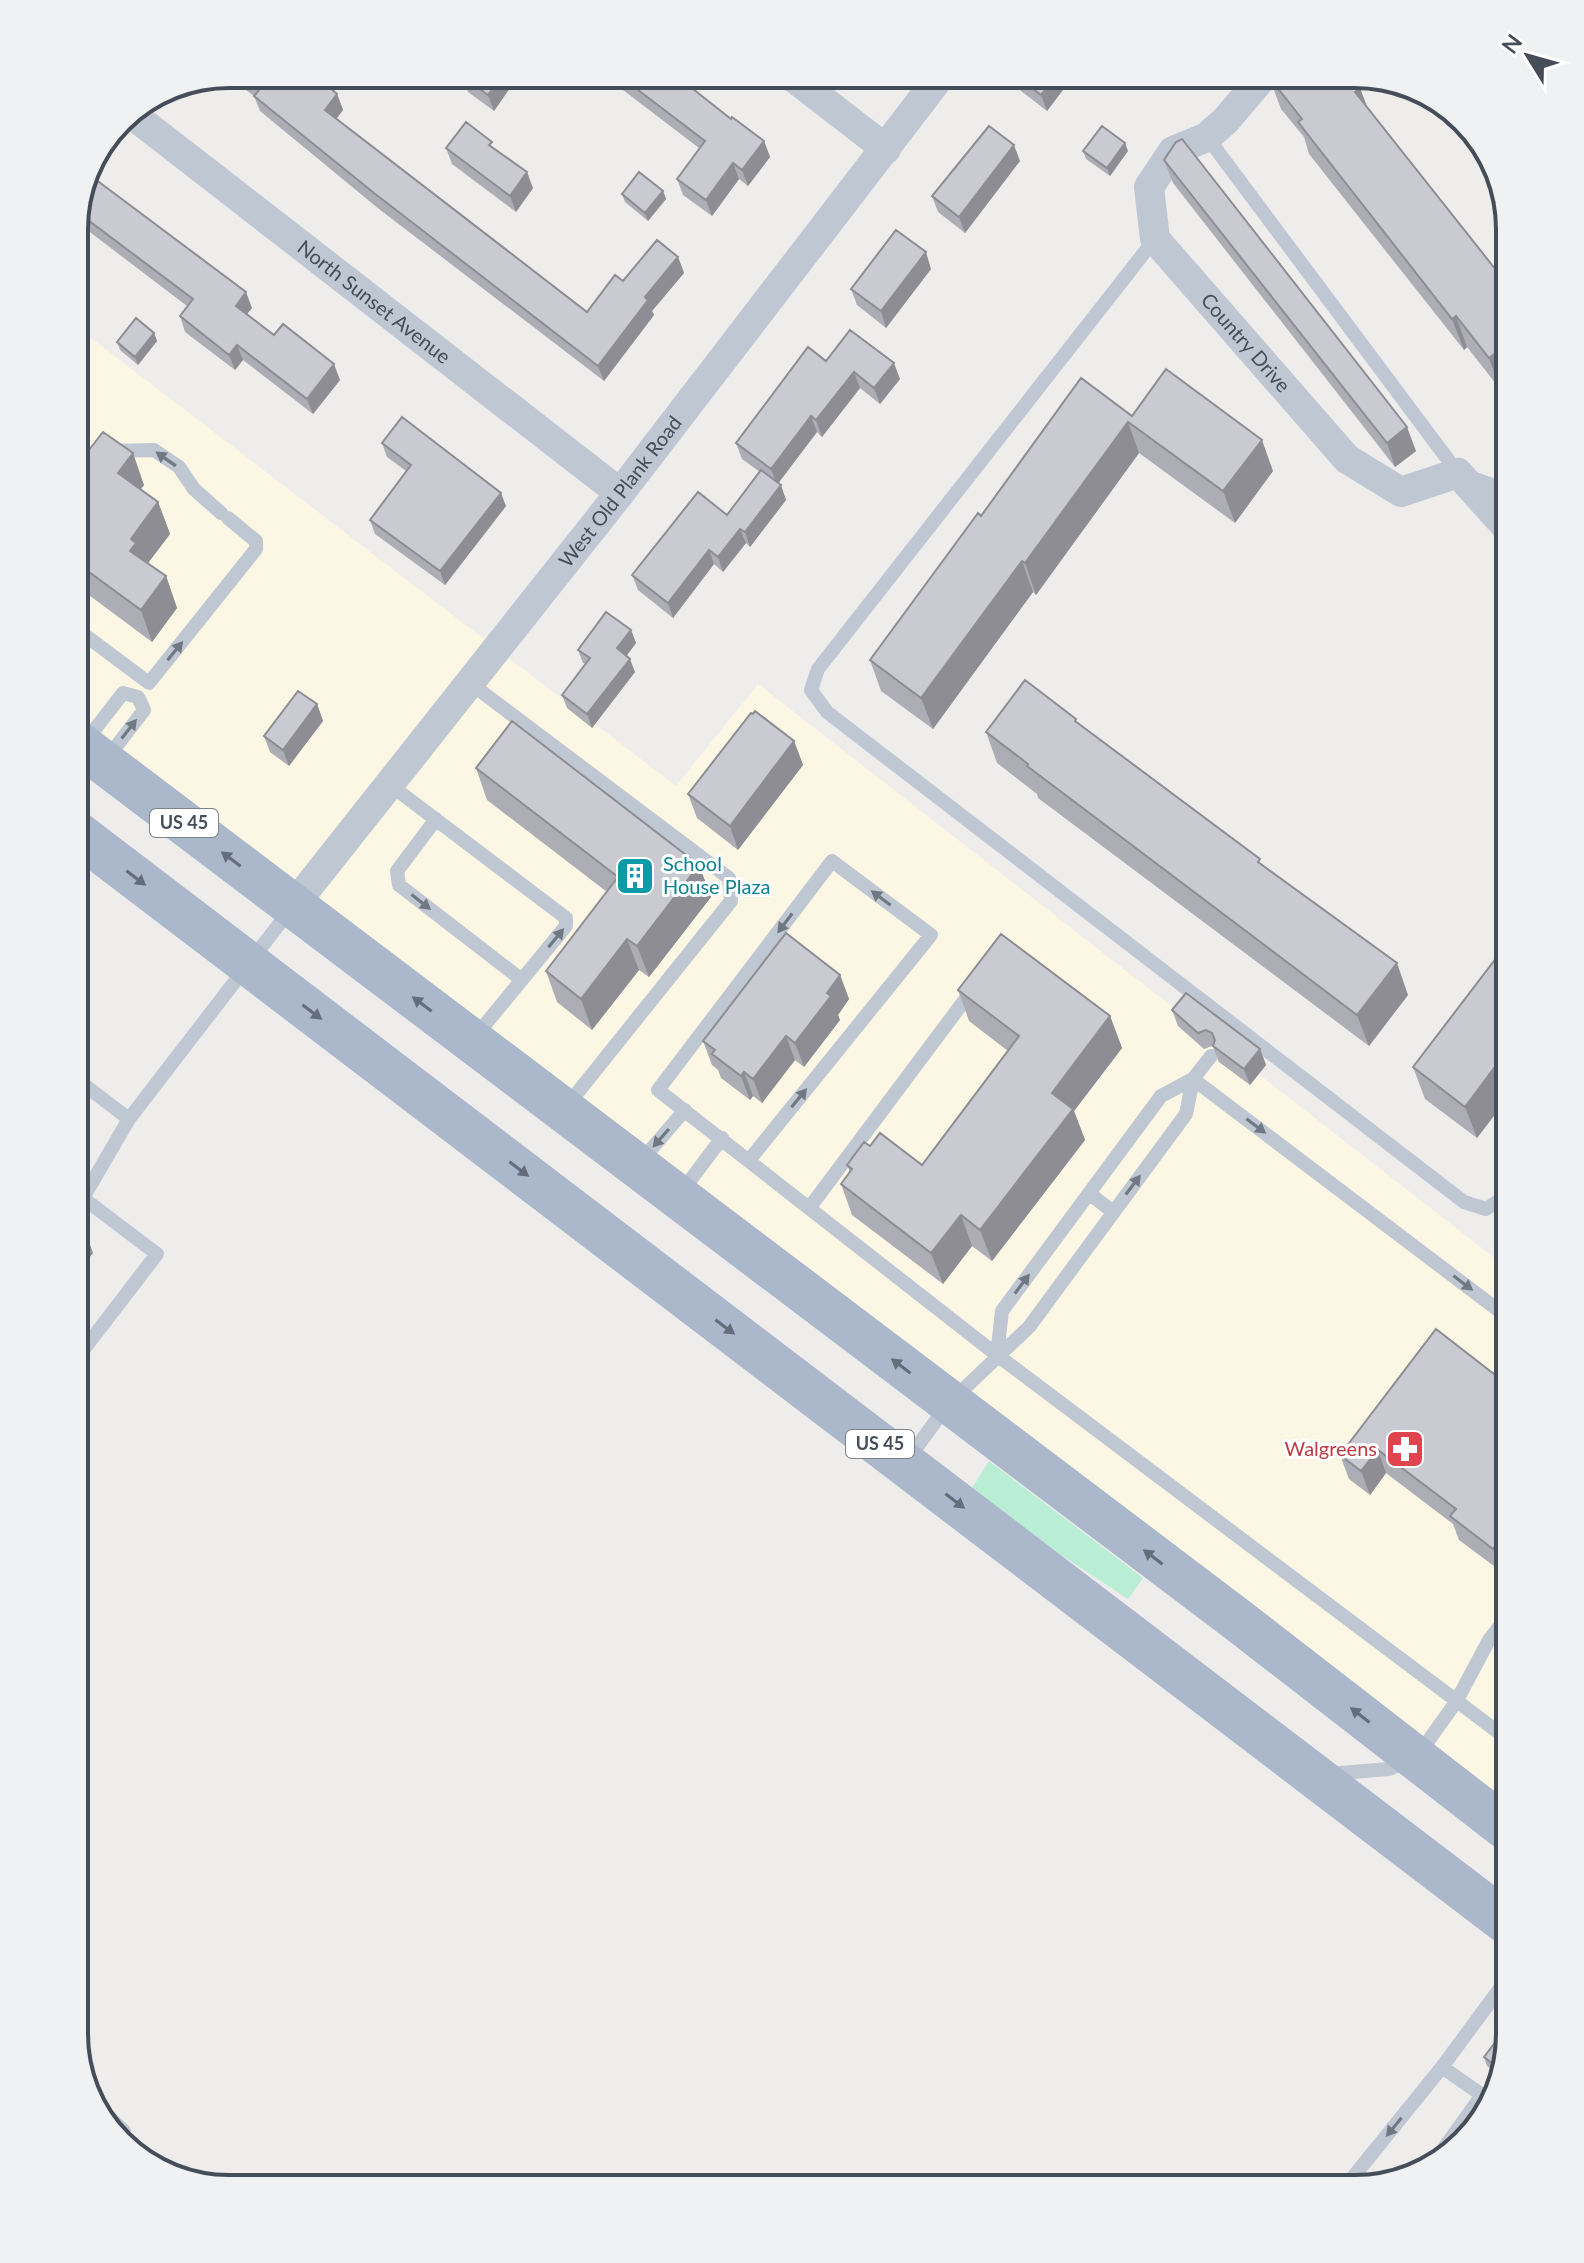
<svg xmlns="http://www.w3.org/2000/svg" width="1584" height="2263" viewBox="0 0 1584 2263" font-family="Lato,sans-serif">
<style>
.commercial{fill:#fbf7e4}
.green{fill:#b9eed4}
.water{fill:#86caeb}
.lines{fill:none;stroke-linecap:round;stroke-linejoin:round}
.service{stroke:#bfc7d2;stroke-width:14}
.minor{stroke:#bfc7d2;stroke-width:30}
.primary{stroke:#abb8cc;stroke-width:44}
.wall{fill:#adaeb5}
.shaded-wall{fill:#8d8d93}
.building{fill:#c9cad2;stroke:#8d8d93;stroke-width:2}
.oneway{fill:#707883}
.oneway2{fill:#646d7c}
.labels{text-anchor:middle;stroke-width:6;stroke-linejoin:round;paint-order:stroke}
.shield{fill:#fff;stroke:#7d828b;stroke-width:2}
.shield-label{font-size:18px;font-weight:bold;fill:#454d59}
.street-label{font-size:20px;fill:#454d59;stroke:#fff}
.culture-label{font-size:20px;fill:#0d838f;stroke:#fff;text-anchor:start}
.health-label{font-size:20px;fill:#be3a42;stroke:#fff;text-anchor:end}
.rim{fill:none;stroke:#454d59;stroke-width:4}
</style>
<rect width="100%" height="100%" fill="#efecec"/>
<path class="commercial" d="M74,325L676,786L758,684L1510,1270V1808L466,1022L74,718Z"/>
<path class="green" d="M989,1461L1143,1578L1128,1599L1028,1533L972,1488Z"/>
<path class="water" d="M1464,126L1489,152L1499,188L1460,128Z"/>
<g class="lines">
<path class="service" d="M1207,137L1458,473L1510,491
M1155,239L818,669L811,690L827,712L1464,1202L1486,1209L1510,1193
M74,393L83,382
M108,451L154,450L179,467L194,489L221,513
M74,627L149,683L256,549V541L228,518
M470,683L729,878L731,901L566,1107
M97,745L92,733L123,693L138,697L144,710L115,748L101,750
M389,784L566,918V926L474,1038
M436,819L397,871L399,885L522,980
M74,1077L129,1119
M1193,1079L1506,1316L1510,1310
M750,1159L931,935L832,861L658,1090L997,1355L1510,1741
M641,1161L685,1110
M1089,1193L1113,1212
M680,1194L722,1138
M810,1207L973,989
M997,1355L1002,1311L1161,1096L1193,1079L1211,1056
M74,1362L157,1254L83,1198L129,1119L290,910
M908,1459L949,1403L1029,1327L1186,1114L1193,1079
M1328,1774L1389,1769L1416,1758L1456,1702L1489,1640L1510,1613
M1493,1999L1510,2012
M92,2102L124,2131L120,2137
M1429,2169L1482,2095L1442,2067L1510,1975
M1350,2189L1354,2176L1442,2067"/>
<g class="minor">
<path d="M789,74L886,149"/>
<path id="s1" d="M1265,74L1226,120L1207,137L1173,151L1149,187L1155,239L1347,459L1401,492L1458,473L1510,531"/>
<path id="s2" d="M129,112L620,493"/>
<path id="s3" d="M293,906L620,493L942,74"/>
</g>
<path class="primary" d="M74,740L1239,1621L1510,1831
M74,831L1510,1925"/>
</g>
<path class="wall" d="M229,74H319L317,77L337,94L343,110L336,119L587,312L623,281L678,257L684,273L652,311L654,315L604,381L379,209L260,111L254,96L226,75Z
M457,74H508L512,85L494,111L468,92L463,78Z
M602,74H674L731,119L764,141L770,157L748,186L739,179L712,216L683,195L677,179L699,148Z
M1016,74H1075L1047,111L1021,91L1015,75Z
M1119,74H1136L1130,83Z
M1269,77L1360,88L1367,106L1496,270L1510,279V382L1500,389L1467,347L1464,350L1309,154L1304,137L1281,109Z
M446,148L494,149L533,188L516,212L452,164Z
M1083,151H1128L1110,176L1086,159Z
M1164,160L1416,451L1395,467L1173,183Z
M1020,161L965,233L938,212L932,196Z
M87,173L252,308L247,314L274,335L340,380L313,414L243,360L235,370L185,332L180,316L187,306L74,220Z
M663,191L666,199L648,221L625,202L622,194Z
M931,269L886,328L857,305L851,289Z
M154,333L157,341L138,365L120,350L117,342Z
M826,361L900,379L880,404L860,388L822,437L817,432L778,483L786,500L750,547L746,543L723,572L714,564L673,618L638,590L632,575L727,515L760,472L742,459L736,443Z
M1132,416L1273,471L1235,523L1139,453L1036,595L1033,592L933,729L881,691L870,660L981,516Z
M382,443L506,506L445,585L375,534L370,520L406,471L387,457Z
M74,469L144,485L141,489L158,502L170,534L148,563L166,576L177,608L152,642L74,584Z
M631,630L636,643L626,656L635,672L592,728L567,708L562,695L585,664L583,663L578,650Z
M317,704L323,721L289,766L270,752L264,736Z
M1078,724L1262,865L1408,995L1369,1046L1038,798L1037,794L997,763L986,732Z
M794,741L803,765L738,850L697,818L688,794Z
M476,768L699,865L711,897L649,977L639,970L592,1030L557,1002L546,971L607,892L487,800Z
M1510,940V1097L1509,1096L1477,1138L1425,1099L1413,1067Z
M840,975L849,999L838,1015L840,1020L804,1067L795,1060L762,1103L753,1096L750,1100L721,1078L718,1070L712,1065L703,1041Z
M958,990L1110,1016L1122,1048L1074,1111L1085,1140L992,1261L972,1246L943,1284L852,1215L841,1184L850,1172L847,1165L870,1146L922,1165L1008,1051L969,1021Z
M1172,1010L1260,1049L1266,1065L1250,1085L1219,1062L1213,1047L1212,1046L1204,1049L1178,1026Z
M1510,1353V1562L1502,1572L1459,1540L1453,1524L1386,1473L1370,1495L1349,1479L1340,1455L1494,1374Z
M1510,2035L1499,2075L1487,2066L1484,2057Z"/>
<path class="shaded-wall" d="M503,74H508L512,85L494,111L488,95Z
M1057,74H1075L1047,111L1041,95Z
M1127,74H1136L1130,83Z
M1360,88L1371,119L1355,92Z
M337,94L343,110L331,126L325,110Z
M764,141L770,157L748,186L742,170Z
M1125,143L1128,151L1110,176L1107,168Z
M1014,145L1020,161L965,233L959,217Z
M733,163L739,179L712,216L706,200Z
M527,172L533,188L516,212L510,196Z
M663,191L666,199L648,221L645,213Z
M926,252L931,269L886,328L881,311Z
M678,257L684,273L652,311L654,315L604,381L598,366L645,297Z
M83,287L89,304L74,323V299Z
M246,292L252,308L241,321L236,306Z
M1456,316L1467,347L1464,350L1452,319Z
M154,333L157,341L138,365L135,357Z
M1510,342V382L1500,389L1489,358Z
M237,345L243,360L235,370L229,355Z
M894,363L900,379L880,404L874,388Z
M334,364L340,380L313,414L307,399Z
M854,372L860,388L822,437L816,420Z
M811,416L817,432L777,485L771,469Z
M1128,422L1139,453L1036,595L1025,563Z
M1407,427L1416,451L1395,467L1387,443Z
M1262,440L1273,471L1235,523L1223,491Z
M133,453L144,485L129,504L118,473Z
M781,485L786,500L750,547L745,532Z
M501,493L506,506L445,585L440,571Z
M158,502L170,534L145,567L130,551L131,539Z
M740,529L746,543L723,572L718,557Z
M709,550L714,564L673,618L668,603Z
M1022,561L1033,592L933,729L921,698Z
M166,576L177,608L152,642L141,610Z
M631,630L636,643L622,662L617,648Z
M630,659L635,672L592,728L587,714Z
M317,704L323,721L289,766L283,750Z
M794,741L803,765L738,850L730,826Z
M699,865L711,897L649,977L637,946Z
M627,939L639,970L592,1030L581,999Z
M1397,963L1408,995L1369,1046L1357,1015Z
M840,975L849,999L838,1015L840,1020L804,1067L795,1043L827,993Z
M1110,1016L1122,1048L1074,1111L1085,1140L992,1261L980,1230L1052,1093Z
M786,1036L795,1060L762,1103L753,1079Z
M1260,1049L1266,1065L1250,1085L1244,1069Z
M1510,1051V1096L1499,1066Z
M1497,1064L1509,1096L1477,1138L1465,1107Z
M744,1072L753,1096L750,1100L741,1076Z
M77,1208L93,1253L74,1278V1212Z
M961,1215L972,1246L943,1284L931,1253Z
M1378,1450L1386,1473L1370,1495L1361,1471Z
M1510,1526V1562L1502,1572L1493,1549Z"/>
<path class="building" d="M240,74H314L337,94L325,110L587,312L615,275L623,281L657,240L678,257L645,297L648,300L598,366L374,193L254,96L260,89Z
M464,74H503L488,95L462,76Z
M617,74H674L731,119L732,117L764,141L742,170L733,163L706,200L677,179L705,141Z
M1016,74H1057L1041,95L1015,75Z
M1273,74H1349L1360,88L1355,92L1496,270L1500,266L1510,279V342L1489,358L1456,316L1452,319L1298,122L1302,119L1269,77Z
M466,122L492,142L489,145L527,172L510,196L446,148Z
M989,126L1014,145L959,217L932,196Z
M1102,126L1125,143L1107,168L1083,151Z
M1182,139L1407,427L1387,443L1164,160L1176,142Z
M639,172L663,191L645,213L622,194Z
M87,173L246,292L236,306L274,335L283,324L334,364L307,399L237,345L229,355L180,316L193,299L76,211Z
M896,230L926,252L881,311L851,289Z
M74,281L83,287L74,299Z
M136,318L154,333L135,357L117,342Z
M850,330L894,363L874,388L854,372L816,420L811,416L771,469L736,443L808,347L826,361Z
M1166,369L1262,440L1223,491L1128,422L1025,563L1022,561L921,698L870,660L978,513L981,516L1081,378L1132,416Z
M402,417L501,493L440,571L370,520L411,465L382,443Z
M103,432L133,453L118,473L158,502L131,539L136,543L130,551L166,576L141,610L74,561V469Z
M761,470L781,485L745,532L740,529L718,557L709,550L668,603L632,575L698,492L727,515Z
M606,612L631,630L617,648L630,659L587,714L562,695L590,658L578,650Z
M1025,680L1076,719L1075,721L1260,859L1258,862L1397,963L1357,1015L1027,766L1028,764L986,732Z
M298,691L317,704L283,750L264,736Z
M755,711L794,741L730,826L688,794L751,713L753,714Z
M512,721L699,865L637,946L627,939L581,999L546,971L618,877L476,768Z
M786,933L840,975L827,993L831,996L795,1043L786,1036L753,1079L744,1072L741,1076L712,1054L715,1050L703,1041Z
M1001,934L1110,1016L1052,1093L1073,1109L980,1230L961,1215L931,1253L841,1184L852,1169L847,1165L864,1142L870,1146L880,1133L922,1165L1019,1036L958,990Z
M1510,940V1051L1499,1066L1497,1064L1465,1107L1413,1067Z
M1186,993L1260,1049L1244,1069L1213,1046L1215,1040L1212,1033L1206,1030L1198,1033L1172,1010Z
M1436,1329L1494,1374L1510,1353V1526L1493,1549L1450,1516L1456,1509L1378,1450L1361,1471L1340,1455Z
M1510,2023V2035L1501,2070L1484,2057Z"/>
<defs><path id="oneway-solid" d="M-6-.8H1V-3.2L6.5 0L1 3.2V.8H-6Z" transform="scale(2)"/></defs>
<g class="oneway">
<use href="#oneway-solid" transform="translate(166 459) rotate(-145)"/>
<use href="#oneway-solid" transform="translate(175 651) rotate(-51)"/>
<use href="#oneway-solid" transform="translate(129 729) rotate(-52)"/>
<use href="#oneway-solid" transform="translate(881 898) rotate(-143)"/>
<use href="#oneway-solid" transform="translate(421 902) rotate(38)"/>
<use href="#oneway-solid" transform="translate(785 923) rotate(127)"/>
<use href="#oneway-solid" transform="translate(556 938) rotate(-51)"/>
<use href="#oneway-solid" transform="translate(799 1098) rotate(-51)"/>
<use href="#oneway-solid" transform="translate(1256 1126) rotate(37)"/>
<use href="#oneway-solid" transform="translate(661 1138) rotate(131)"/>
<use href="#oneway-solid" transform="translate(1133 1185) rotate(-53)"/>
<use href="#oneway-solid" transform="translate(1463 1283) rotate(37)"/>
<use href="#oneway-solid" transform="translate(1022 1284) rotate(-53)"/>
<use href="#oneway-solid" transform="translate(1394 2127) rotate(129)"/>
</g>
<g class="oneway2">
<use href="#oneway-solid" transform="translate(231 859) rotate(-143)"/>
<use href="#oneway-solid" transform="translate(136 878) rotate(37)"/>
<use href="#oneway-solid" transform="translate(422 1004) rotate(-143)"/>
<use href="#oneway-solid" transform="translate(312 1012) rotate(37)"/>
<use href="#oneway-solid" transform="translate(519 1169) rotate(37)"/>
<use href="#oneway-solid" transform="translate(725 1327) rotate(37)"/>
<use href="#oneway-solid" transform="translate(901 1366) rotate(-143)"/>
<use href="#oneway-solid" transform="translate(955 1501) rotate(37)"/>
<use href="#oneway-solid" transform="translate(1153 1557) rotate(-143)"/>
<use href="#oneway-solid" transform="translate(1360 1715) rotate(-142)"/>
</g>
<defs>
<symbol id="building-square" viewBox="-11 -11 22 22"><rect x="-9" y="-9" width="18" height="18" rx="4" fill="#0f9aa8" stroke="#fff"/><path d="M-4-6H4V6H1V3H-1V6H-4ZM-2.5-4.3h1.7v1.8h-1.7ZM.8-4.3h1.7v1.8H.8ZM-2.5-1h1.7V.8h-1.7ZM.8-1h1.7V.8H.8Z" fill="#fff"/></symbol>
<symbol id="pharmacy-square" viewBox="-11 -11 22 22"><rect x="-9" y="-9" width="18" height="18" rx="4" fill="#e0444e" stroke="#fff"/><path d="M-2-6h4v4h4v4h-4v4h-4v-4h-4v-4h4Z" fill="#fff"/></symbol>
</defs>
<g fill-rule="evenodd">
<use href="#building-square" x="613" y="854" width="44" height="44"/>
<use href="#pharmacy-square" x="1383" y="1427" width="44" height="44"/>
</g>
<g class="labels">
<g class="shield">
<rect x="150" y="809" width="68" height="28" rx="6"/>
<rect x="846" y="1430" width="68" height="28" rx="6"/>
</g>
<g class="shield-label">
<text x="184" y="829">US 45</text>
<text x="880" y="1450">US 45</text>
</g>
<g class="street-label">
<text dy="7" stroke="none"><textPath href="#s2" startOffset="310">North Sunset Avenue</textPath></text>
<text dy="7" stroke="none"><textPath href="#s1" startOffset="356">Country Drive</textPath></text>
<text dy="7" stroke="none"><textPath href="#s3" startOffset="528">West Old Plank Road</textPath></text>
</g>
<g class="culture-label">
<text x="663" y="871">School<tspan x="663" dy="23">House Plaza</tspan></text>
</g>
<g class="health-label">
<text x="1377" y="1456">Walgreens</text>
</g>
</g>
<path d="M0 0H1584V2263H0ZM229 88H1355A141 141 0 0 1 1496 229V2034A141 141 0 0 1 1355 2175H229A141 141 0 0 1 88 2034V229A141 141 0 0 1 229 88Z" fill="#f0f1f2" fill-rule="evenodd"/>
<path class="rim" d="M229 88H1355A141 141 0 0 1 1496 229V2034A141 141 0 0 1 1355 2175H229A141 141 0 0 1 88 2034V229A141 141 0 0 1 229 88Z"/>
<g transform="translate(1528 56) rotate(307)" stroke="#ffffff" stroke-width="6" paint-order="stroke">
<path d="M0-6L14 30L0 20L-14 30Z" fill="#454d59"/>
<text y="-12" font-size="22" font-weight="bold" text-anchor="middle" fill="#454d59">N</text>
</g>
</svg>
